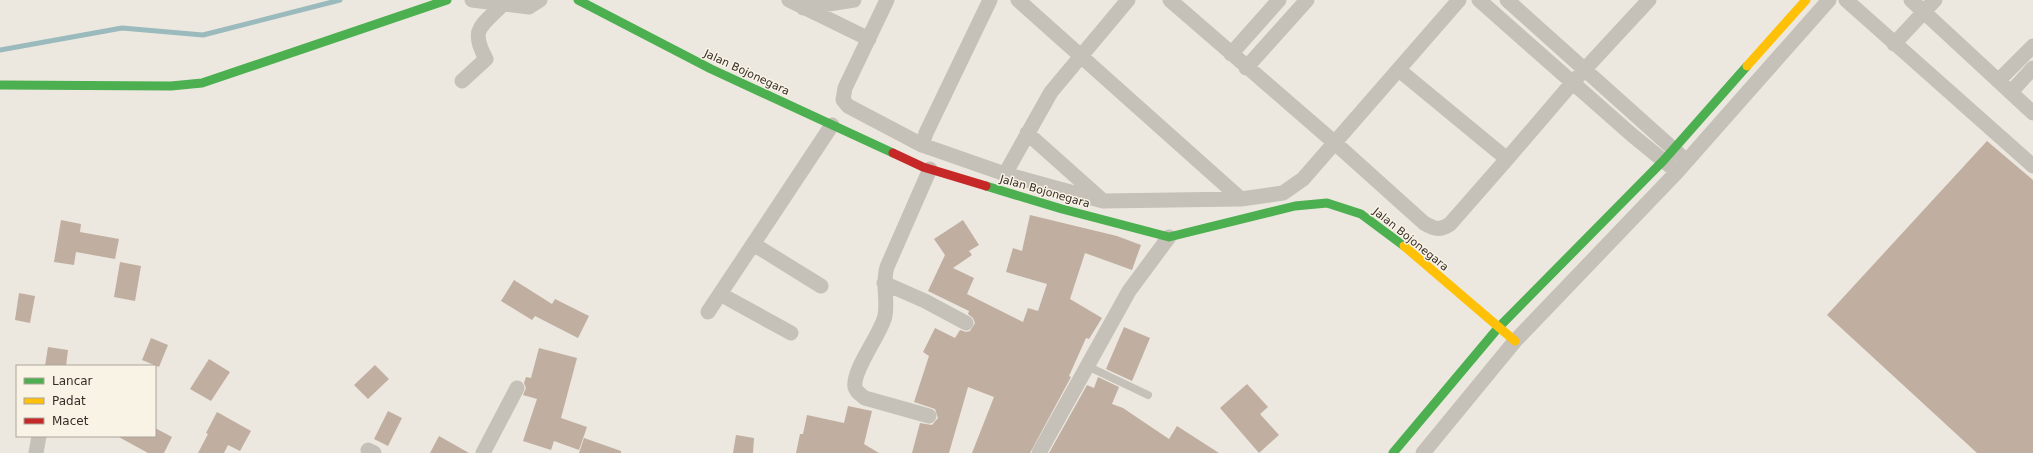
<svg xmlns="http://www.w3.org/2000/svg" width="2033" height="453" viewBox="0 0 2033 453" font-family="'DejaVu Sans',sans-serif">
<style>
.lines{fill:none;stroke-linecap:round;stroke-linejoin:round}
.stream{stroke:#9bbabd;stroke-width:5}
.building{fill:#c0aea0}
.lane{stroke:#c5c0b8;stroke-width:8}
.street{stroke:#c5c0b8;stroke-width:15}
.fast{stroke:#4caf50;stroke-width:9}
.slow{stroke:#ffc107;stroke-width:9}
.jam{stroke:#c62828;stroke-width:9}
.labels{text-anchor:middle;stroke-width:3;stroke-linejoin:round;paint-order:stroke}
.street-label{font-size:11px;fill:#362d27;stroke:#f9f3e6}
</style>
<rect width="100%" height="100%" fill="#ece8df"/>
<g class="lines">
<path class="stream" d="M0,50L122,28L203,35L340,0"/>
</g>
<path class="building" d="M1987,141L2033,180V453H1977L1827,315Z
M1030,215L1117,236L1141,245L1132,270L1085,253L1070,299L1102,318L1089,339L1086,338L1069,376L1071,377L1030,453H972L994,397L968,387L949,453H912L920,423L932,425L938,418L935,409L914,402L929,356L923,352L935,328L955,338L960,330L966,332L970,331L975,323L973,318L968,314L969,311L928,291L945,255L934,239L963,220L979,245L969,251L972,255L953,268L974,278L967,294L1023,322L1028,308L1038,311L1047,284L1006,272L1013,248L1022,251Z
M61,220L81,224L80,232L119,239L115,259L76,252L74,265L54,262Z
M120,262L141,266L135,301L114,297Z
M514,280L552,304L555,299L589,316L578,338L535,316L532,320L501,301Z
M19,293L35,296L30,323L15,320Z
M1124,327L1150,338L1132,381L1106,369Z
M151,338L168,345L159,367L142,360Z
M48,347L68,350L66,366H45Z
M539,348L577,358L561,418L587,427L579,450L554,441L551,450L523,441L537,399L523,395L526,388L524,383L526,377L531,378Z
M209,359L230,372L211,401L190,389Z
M375,365L389,379L368,399L354,385Z
M1098,377L1119,387L1112,404L1123,408L1169,439L1177,426L1219,453H1049L1087,385L1094,388Z
M1247,384L1268,407L1260,414L1279,435L1259,453L1220,408Z
M848,406L872,411L864,444L879,453H796L800,434H803L807,415L844,423Z
M388,411L402,418L388,446L374,439Z
M217,412L251,431L240,451L228,445L224,453H198L208,434L206,433Z
M155,428L172,437L164,453H148L117,436H155Z
M736,435L754,438L753,453H733Z
M439,436L469,453H430Z
M584,438L621,451V453H579Z"/>
<g class="lines">
<path class="lane" d="M1087,366L1148,395"/>
<path class="street" d="M472,0L529,7L540,0
M789,0L869,39
M887,0L845,88L843,100L848,106L922,145
M990,0L926,133L922,145L1005,174L1103,201L1241,199L1283,193L1303,179L1459,0
M1018,0L1241,199
M1170,0L1335,143L1424,223C1434,229 1440,231 1450,224L1507,159
M1479,0L1632,135L1670,166
M1507,0L1680,155
M1846,0L2033,166
M1911,0L2033,113
M803,8L854,0
M1894,44L1935,0
M1231,54L1279,0
M1246,68L1307,0
M1399,70L1507,159L1573,82L1649,0
M462,81L486,59C469,28 482,26 503,4
M1998,81L2033,46
M2011,92L2033,68
M1027,133L1101,199
M1005,174L1051,92L1128,0
M753,244L821,286
M884,283L925,301L966,323
M720,294L791,333
M708,312L832,125
M929,416L865,398C861,395 856,392 855,387C852,370 881,334 885,316C888,299 882,283 887,267L930,169
M368,450L374,453
M36,453L39,436
M483,453L517,388
M1039,453L1129,291L1169,237
M1423,453L1515,341L1677,172L1829,0"/>
<path class="fast" d="M578,0L711,69L893,153
M0,85L171,86L202,83L447,0
M986,186L1062,209L1169,237L1295,206L1327,203L1361,214L1404,246
M1393,453L1498,328L1663,161L1747,66"/>
<path class="slow" d="M1747,66L1806,0
M1404,246L1515,341"/>
<path class="jam" d="M893,153L923,167L986,186"/>
</g>
<g class="labels">
<g class="street-label">
<text transform="translate(747 72) rotate(25)" y="4">Jalan Bojonegara</text>
<text transform="translate(1045 191) rotate(16)" y="4">Jalan Bojonegara</text>
<text transform="translate(1411 239) rotate(39)" y="4">Jalan Bojonegara</text>
</g>
</g>
<rect x="16" y="365" width="140" height="72" fill="#f9f3e6" stroke="#aba49a"/>
<rect x="24" y="378" width="20" height="6" fill="#4caf50" stroke="#aba49a"/>
<text x="52" y="385" font-size="12" fill="#362d27">Lancar</text>
<rect x="24" y="398" width="20" height="6" fill="#ffc107" stroke="#aba49a"/>
<text x="52" y="405" font-size="12" fill="#362d27">Padat</text>
<rect x="24" y="418" width="20" height="6" fill="#c62828" stroke="#aba49a"/>
<text x="52" y="425" font-size="12" fill="#362d27">Macet</text>
</svg>
